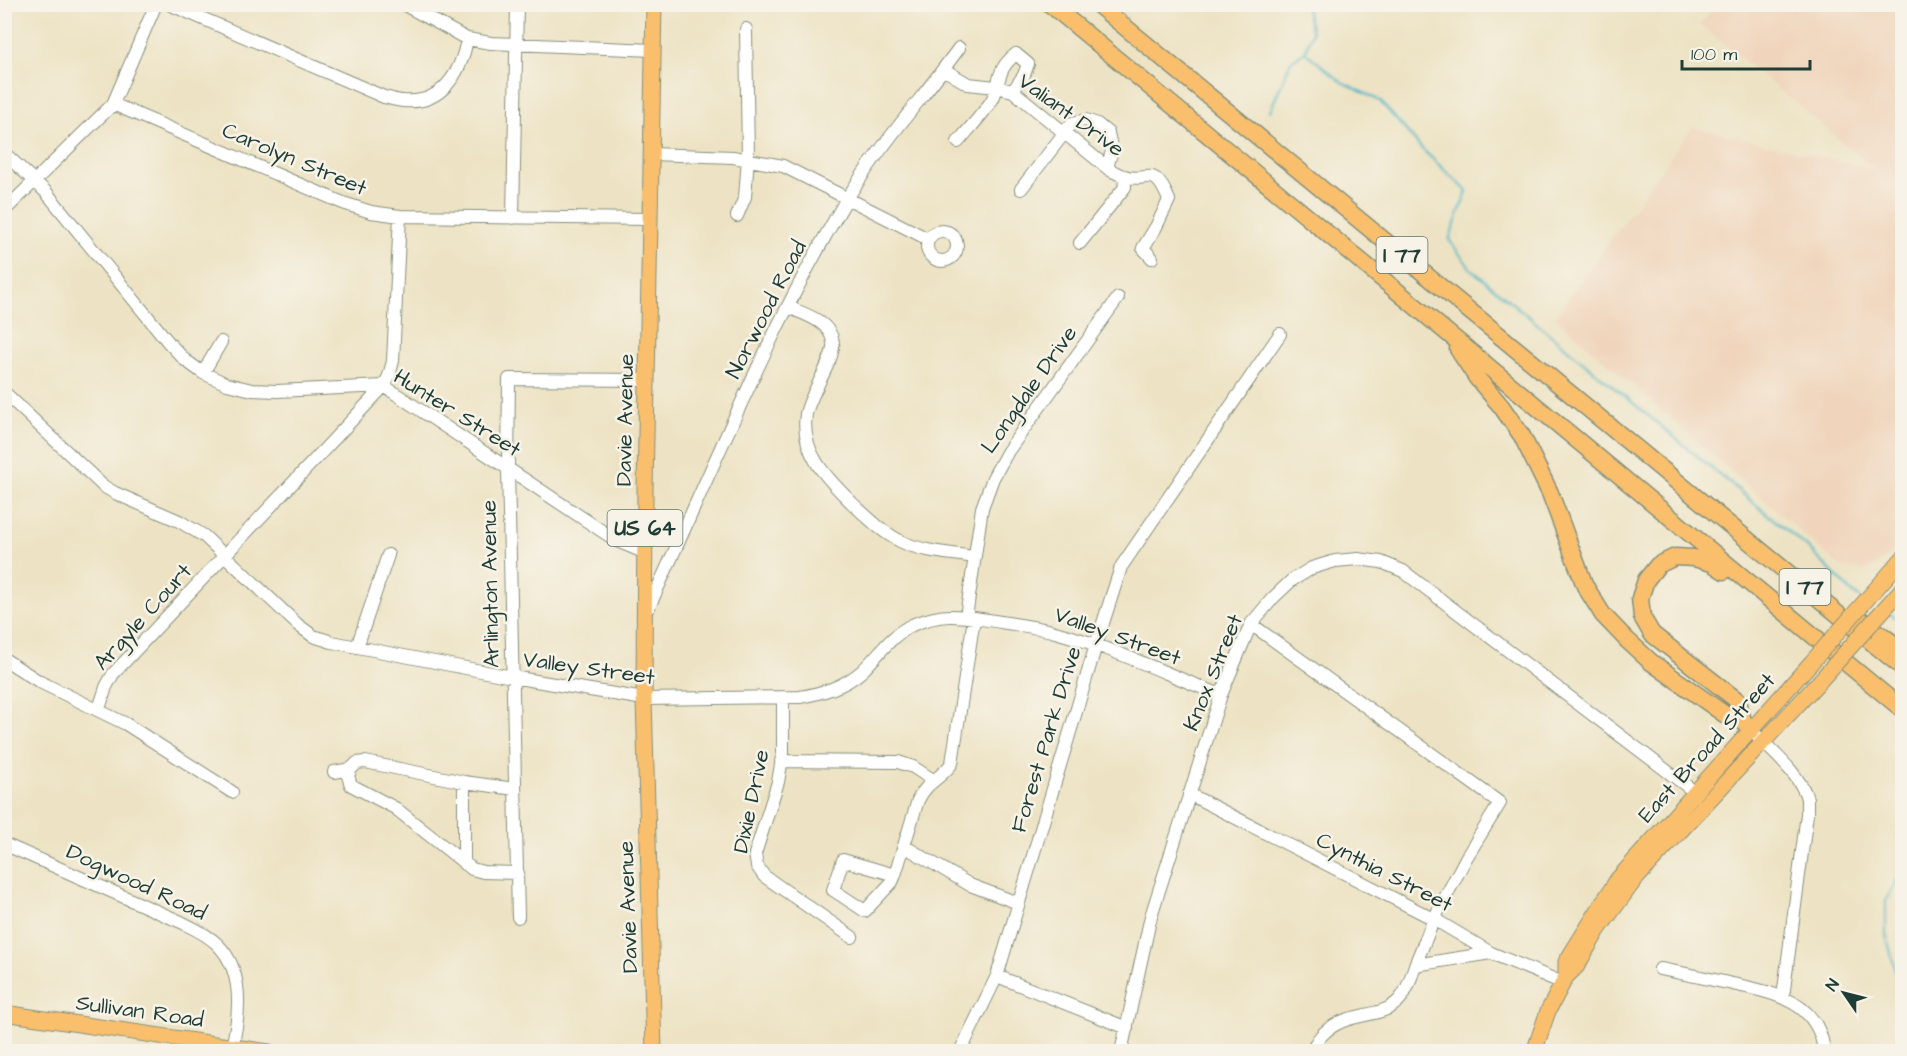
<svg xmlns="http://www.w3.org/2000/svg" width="1907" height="1056" viewBox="0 0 1907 1056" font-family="'Architects Daughter',sans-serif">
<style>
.built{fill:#f0d5bc}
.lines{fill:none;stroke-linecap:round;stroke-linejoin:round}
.stream{stroke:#48b5c5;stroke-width:2}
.minor-casing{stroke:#86907c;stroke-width:14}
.major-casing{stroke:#86907c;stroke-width:17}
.highway-casing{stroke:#86907c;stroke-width:19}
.minor{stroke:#fff;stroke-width:12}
.major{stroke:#f9bf6d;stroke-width:15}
.highway{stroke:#f9bf6d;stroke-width:16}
.major-bridge-casing{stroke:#86907c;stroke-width:17;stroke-linecap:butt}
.major-bridge{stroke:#f9bf6d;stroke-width:15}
.labels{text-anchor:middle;stroke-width:5;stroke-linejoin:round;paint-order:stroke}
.shield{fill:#f7f3e8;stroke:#60746a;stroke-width:1.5}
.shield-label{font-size:21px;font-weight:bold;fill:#1f3d34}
.street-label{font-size:22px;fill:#1f3d34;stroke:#f7f3e8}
</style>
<rect width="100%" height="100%" fill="#f7f3e8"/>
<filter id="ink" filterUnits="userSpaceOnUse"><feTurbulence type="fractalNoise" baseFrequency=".0167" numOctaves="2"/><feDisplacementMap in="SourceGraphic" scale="12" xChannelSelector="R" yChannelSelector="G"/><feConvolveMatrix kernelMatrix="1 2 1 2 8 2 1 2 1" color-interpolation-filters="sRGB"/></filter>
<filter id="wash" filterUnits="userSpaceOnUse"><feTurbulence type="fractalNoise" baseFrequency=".008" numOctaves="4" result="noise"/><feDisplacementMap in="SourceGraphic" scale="24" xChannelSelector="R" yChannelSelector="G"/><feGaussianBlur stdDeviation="1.35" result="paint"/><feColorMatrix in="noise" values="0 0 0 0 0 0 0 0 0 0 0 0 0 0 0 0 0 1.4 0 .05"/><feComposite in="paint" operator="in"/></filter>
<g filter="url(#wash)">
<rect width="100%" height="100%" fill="#ede3c4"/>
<path class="built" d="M1716,5H1902V541L1889,556L1865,571L1841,567L1555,317L1692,127L1876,170L1700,24Z"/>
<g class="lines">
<path class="stream" d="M1305,4L1312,33L1305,52L1342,82L1380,101L1423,150L1467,191L1449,240L1471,269L1807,547L1854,594L1861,598
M1270,111L1291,61L1305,52
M1889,614L1902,621
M1902,872L1886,900V934L1902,996"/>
</g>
</g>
<g filter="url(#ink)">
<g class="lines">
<defs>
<path id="minor" d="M169,4L384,97C390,98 397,101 403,101C442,105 461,73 467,39
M403,4L467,39L491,43L653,50
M943,69L968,84L996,87L1013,91L1110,170C1115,172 1119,175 1124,176C1149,184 1153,162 1169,200L1156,227L1143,248L1152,258
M113,104L343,203L371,212L400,216L650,219
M958,142C966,132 990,107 994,96C1001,77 998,68 1016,54L1028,64L1024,75L1013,91
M4,153L46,192L169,343L185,360L203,373L227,384L252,390L277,391L384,386L617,541L641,551H644
M651,154L733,157L783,166L928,239
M1021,189L1072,123L1086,120L1097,124L1108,133L1112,151L1107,167
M4,211L113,104L156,4
M737,216L745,197L748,158L746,29
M513,218L517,4
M927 246a15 15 0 1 1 30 0a15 15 0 1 1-30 0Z
M1080,243L1125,187L1124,177
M788,307C804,314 830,321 833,342C836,358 810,393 806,414C800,453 827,478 852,503C868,518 883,533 902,542C924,552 950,553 974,557
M203,373L221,342
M4,392L103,486L115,493L179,521L204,536L298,625L313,636L332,642L512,677L644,699L800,697C822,693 844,687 862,671C878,656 891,635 912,625C947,610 965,617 1001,622C1019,625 1038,627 1055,632C1111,647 1166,674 1221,695
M645,607H649C712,471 768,331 845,202C878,148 921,100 959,48
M966,617L982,508L993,478L1008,451L1118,298
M1251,624L1500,803L1466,858L1434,919L1415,965
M357,647L388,555
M4,659L40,682L126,724L232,792
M783,697V753L778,782L755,854L757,866L764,876L852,937
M99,709L106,687L113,674L384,386L389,376L393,361L400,216
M1757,736C1773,752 1802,777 1807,799C1807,804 1807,809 1807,814L1783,997
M781,761L898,762L913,767L933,780
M351,769L348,776L351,785L395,808L472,869L483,872L518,873
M334,772L351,769L357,763L365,762L464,782L515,789
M464,782V864
M1189,794L1434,919L1491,953L1563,983
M4,844L181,922C193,928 207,934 217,944C244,970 240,1014 232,1047
M904,846L970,885L1018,903
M895,875L843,860L833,890L865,911L892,882L895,875L918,800C928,780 941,779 952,763L974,618
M518,917L508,469L509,379L647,380
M1660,969C1682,973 1705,978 1728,983C1770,992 1819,999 1824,1052
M997,976L1127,1028
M960,1052L997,976L1096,645L1121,567L1280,334
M1121,1052L1151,916L1221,695L1251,624L1273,598L1292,580L1312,568L1335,561L1358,559L1381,562L1403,571L1696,793
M1312,1052C1314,1045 1317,1041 1321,1036C1345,1009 1382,1021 1400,999C1408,990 1411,977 1415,965L1491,953"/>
<path id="major" d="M1889,574L1902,559
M1566,977V962L1617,880L1810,664
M4,1013L269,1052
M654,1052L644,699L645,490L654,4
M1534,1052L1548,1011L1566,977L1577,966L1598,930L1634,881L1818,683"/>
<path id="highway" d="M1050,4L1902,709
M1097,4L1902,667
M1458,349L1477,378L1501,406L1522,436L1550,493L1585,586L1603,615L1627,640L1651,662L1727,716L1743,721L1752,730
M1724,571L1712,563L1694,558L1675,557L1658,565L1646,580L1640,598L1642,617L1652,634L1738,701L1743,721
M1857,617L1902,650"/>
</defs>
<use href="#minor" class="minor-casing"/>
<use href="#major" class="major-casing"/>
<use href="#highway" class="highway-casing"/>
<use href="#minor" class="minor"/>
<use href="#major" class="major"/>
<use href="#highway" class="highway"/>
<defs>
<path id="major-bridge" d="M1810,664L1889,574
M1818,683L1902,589"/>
</defs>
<use href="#major-bridge" class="major-bridge-casing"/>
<use href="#major-bridge" class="major-bridge"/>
</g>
</g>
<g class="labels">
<g class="shield">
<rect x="1376.5" y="237" width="51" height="36" rx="4.5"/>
<rect x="607.5" y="510" width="75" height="36" rx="4.5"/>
<rect x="1779.5" y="569" width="51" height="36" rx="4.5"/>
</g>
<g class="shield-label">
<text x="1402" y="262">I 77</text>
<text x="645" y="535">US 64</text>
<text x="1805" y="594">I 77</text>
</g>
<g class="street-label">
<text transform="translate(1072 114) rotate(36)" y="8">Valiant Drive</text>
<text transform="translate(295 158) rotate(23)" y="8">Carolyn Street</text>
<text transform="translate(765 309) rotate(-63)" y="8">Norwood Road</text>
<text transform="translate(1028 389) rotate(-55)" y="8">Longdale Drive</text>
<text transform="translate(458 412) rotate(32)" y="8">Hunter Street</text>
<text transform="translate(624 420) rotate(-89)" y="8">Davie Avenue</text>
<text transform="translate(489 584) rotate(-91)" y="8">Arlington Avenue</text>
<text transform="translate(142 616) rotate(-48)" y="8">Argyle Court</text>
<text transform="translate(1118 635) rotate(20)" y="8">Valley Street</text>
<text transform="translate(589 667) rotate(8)" y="8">Valley Street</text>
<text transform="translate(1212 672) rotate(-68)" y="8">Knox Street</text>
<text transform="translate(1045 739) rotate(-73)" y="8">Forest Park Drive</text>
<text transform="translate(1706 747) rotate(-48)" y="8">East Broad Street</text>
<text transform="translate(750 801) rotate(-78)" y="8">Dixie Drive</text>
<text transform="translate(1385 871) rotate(27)" y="8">Cynthia Street</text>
<text transform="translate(137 881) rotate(25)" y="8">Dogwood Road</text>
<text transform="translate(627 907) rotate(-92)" y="8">Davie Avenue</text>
<text transform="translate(140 1010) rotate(8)" y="8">Sullivan Road</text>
</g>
</g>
<rect width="1907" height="1056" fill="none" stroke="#f7f3e8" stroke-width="24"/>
<g transform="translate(1844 993) rotate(305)" stroke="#f7f3e8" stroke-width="4.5" paint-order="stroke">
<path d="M0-4.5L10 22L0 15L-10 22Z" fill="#1f3d34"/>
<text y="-9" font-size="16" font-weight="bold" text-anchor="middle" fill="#1f3d34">N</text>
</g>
<path d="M1682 60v9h128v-9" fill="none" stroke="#1f3d34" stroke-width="3"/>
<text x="1691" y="60" font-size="18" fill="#1f3d34" stroke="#f7f3e8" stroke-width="4.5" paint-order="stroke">100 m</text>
</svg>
